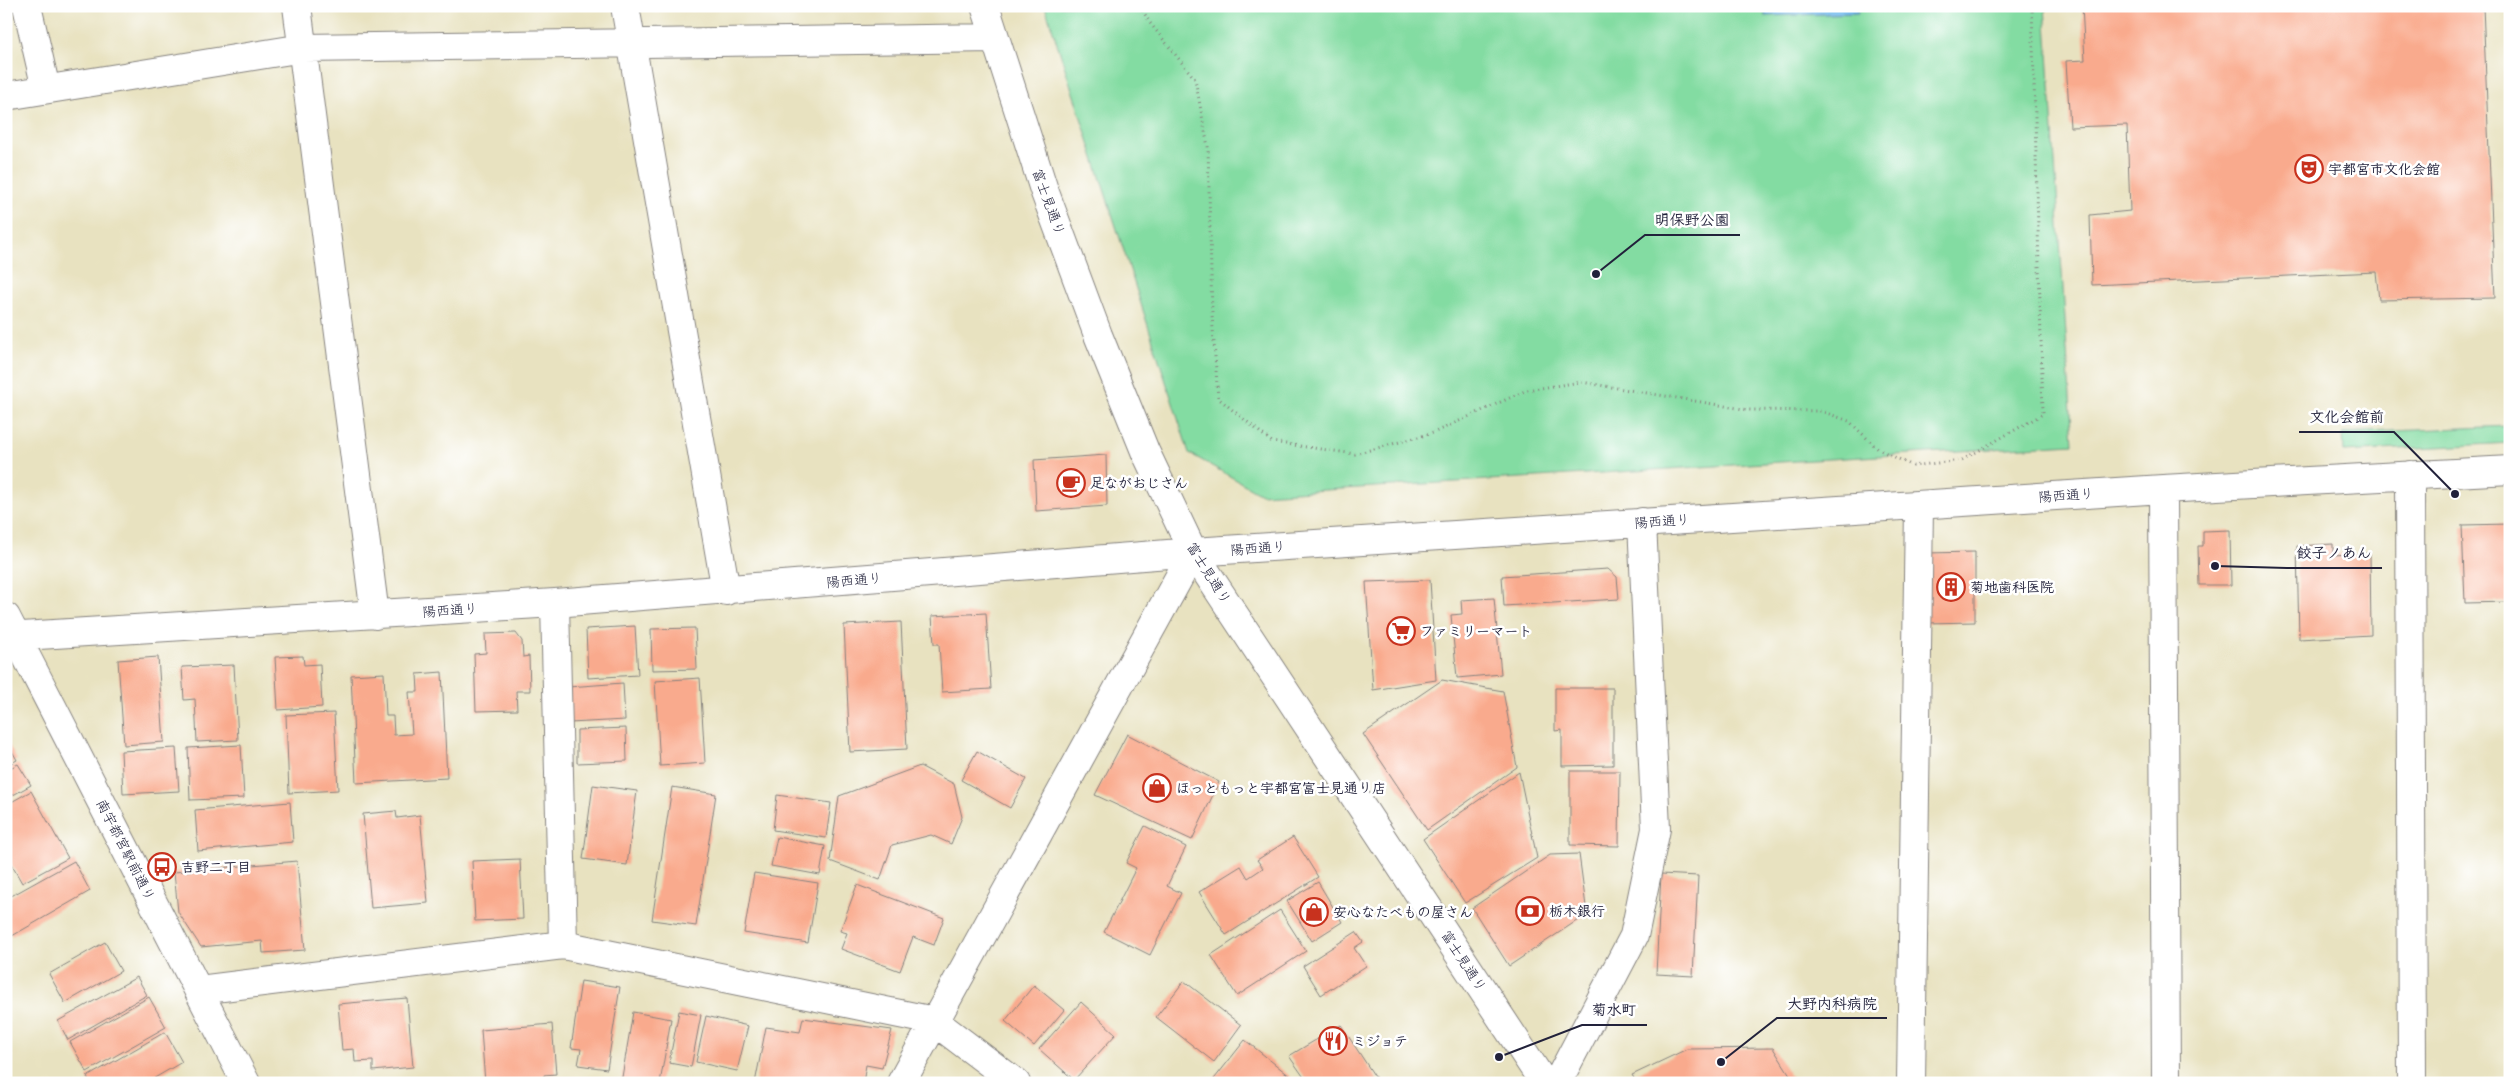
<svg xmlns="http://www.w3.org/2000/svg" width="2516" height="1089" viewBox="0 0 2516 1089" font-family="'Playpen Sans','Klee One',sans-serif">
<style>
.green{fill:#83dca2;stroke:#527f6e}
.water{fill:#75bced;stroke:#4c6f94}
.building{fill:#f9aa8d}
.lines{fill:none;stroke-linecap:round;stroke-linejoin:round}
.minor-casing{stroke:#85827e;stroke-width:30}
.path{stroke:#85827e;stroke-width:3;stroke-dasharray:1 4;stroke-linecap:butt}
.minor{stroke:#fff;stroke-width:28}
.labels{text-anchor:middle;stroke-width:5;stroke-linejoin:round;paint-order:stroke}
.poi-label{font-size:14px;font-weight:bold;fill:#22223b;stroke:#fff;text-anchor:start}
.street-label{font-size:14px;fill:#22223b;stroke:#fff}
.leader{fill:none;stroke:#22223b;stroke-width:2}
.callout-dot{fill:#22223b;stroke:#fff;stroke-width:2}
.callout-label{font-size:15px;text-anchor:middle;font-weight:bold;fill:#22223b;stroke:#fff;stroke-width:5;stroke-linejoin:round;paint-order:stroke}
</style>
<rect width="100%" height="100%" fill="#fff"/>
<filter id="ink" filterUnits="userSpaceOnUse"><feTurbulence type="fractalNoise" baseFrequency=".02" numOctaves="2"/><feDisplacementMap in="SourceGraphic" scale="10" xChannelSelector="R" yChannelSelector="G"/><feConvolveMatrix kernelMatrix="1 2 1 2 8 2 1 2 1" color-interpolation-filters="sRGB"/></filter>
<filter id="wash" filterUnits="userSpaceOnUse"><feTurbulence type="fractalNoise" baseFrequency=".0096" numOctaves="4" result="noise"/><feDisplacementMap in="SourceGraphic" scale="20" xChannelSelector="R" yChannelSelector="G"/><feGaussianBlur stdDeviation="1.12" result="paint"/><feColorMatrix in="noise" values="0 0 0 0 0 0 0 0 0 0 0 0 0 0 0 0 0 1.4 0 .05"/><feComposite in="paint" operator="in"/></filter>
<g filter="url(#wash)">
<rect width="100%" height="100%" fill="#e8e2c0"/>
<path class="green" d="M1045,6H2045L2073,444L1261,494L1189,453Z
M2510,426V443L2344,452L2343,433Z"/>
<path class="water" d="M1765,6H1858V13L1765,16Z"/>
<g id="blocks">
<path class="building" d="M2082,6H2483L2495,298L2379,300L2376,272L2092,285L2090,215L2130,211L2127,125L2070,127L2066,61L2085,60Z
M1106,455L1107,506L1036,511L1034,460Z
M2510,524V602L2465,603L2462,525Z
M2230,530L2231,585H2199L2198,546H2203V531Z
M2333,544V555L2370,553L2371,635L2299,639L2297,546Z
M1975,552V622L1926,623V553Z
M1608,569L1617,577L1619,599L1504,606L1502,576Z
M1430,580L1436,680L1373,690L1366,582Z
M1494,598L1501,674L1457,678L1451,615L1462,614L1461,600Z
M986,613L991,689L942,692L939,644H934L932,616Z
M901,622L907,749L850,752L844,625Z
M635,626L638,675L588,678L586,629Z
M695,628L697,669L652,670L651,629Z
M516,633L522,641L523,657L529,656L530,691H516L517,710L476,711L474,654L486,653L485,634Z
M303,656L304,665L320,664L322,707L278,710L275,657Z
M158,657L164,742L124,745L118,660Z
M234,665L238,740L197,742L195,699L184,700L182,667Z
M442,672L447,778L356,783L351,675L384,673L386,716H393L394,735L412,734L409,692H418L417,674Z
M700,678L705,763L660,766L655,681Z
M1442,680L1503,691L1517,767L1427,830L1363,734Z
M623,683L625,720L570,723L568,687Z
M1555,688H1613V765L1562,766V730L1555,731Z
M334,713L338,790L289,793L286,715Z
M626,728L627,761L577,763V730Z
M1127,734L1219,782L1192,840L1095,795Z
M6,740L17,760L6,766Z
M241,745L244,798L190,800L188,748Z
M176,748L179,791L123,794L121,751Z
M977,751L1026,779L1010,808L961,780Z
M18,764L31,785L6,799V770Z
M920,766L954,784L962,817L951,844L931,835L892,845L880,880L830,861L839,796Z
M1570,771H1620L1619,846L1570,845Z
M1519,772L1537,858L1465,903L1423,839Z
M593,785L637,791L627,865L583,859Z
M672,787L716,794L696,926L652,920Z
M31,791L68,858L22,883L6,855V805Z
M777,795L831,803L826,838L773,830Z
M290,802L293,842L198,851L195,810Z
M396,811L397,818L420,815L428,903L371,908L363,814Z
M1145,826L1186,847L1167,886L1181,893L1150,955L1104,932L1136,868L1126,863Z
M777,837L825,846L820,875L771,866Z
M1293,837L1318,877L1226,935L1199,892L1241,866L1248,878L1263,868L1257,860Z
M1579,854L1587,914L1509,966L1472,908L1550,855Z
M520,859L523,919L475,921L472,861Z
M74,861L90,891L12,936L6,926V899Z
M297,861L305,950L263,953L262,941L201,947L178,912L174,872Z
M754,873L818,883L808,943L744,933Z
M1661,874L1698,876L1693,976L1656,974Z
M1318,882L1342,922L1312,941L1287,901Z
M857,885L944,918L934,945L913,937L900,971L841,949L847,933L840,931Z
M1280,910L1306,951L1237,996L1211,955Z
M1356,932L1363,942L1354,948L1366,966L1321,995L1303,966Z
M105,942L121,971L65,1003L49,974Z
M137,977L147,995L68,1040L58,1021Z
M581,981L620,987L607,1069L578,1065L581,1049L571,1048Z
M1184,981L1241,1025L1214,1062L1156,1017Z
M1034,985L1064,1010L1034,1046L1005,1021Z
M149,997L166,1027L87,1072L70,1042Z
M407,998L413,1067L373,1071V1061L355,1062L354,1049L342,1050L338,1004Z
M1081,1002L1116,1034L1074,1080L1039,1049Z
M679,1011L701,1015L691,1067L669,1063Z
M633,1012L671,1019L660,1083H621Z
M706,1016L748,1026L737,1071L696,1062Z
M803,1018L892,1030L882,1068L866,1065L863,1083H755L766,1027L800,1032Z
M552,1024L556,1074L544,1075V1083H485L481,1030Z
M1341,1025L1379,1083H1308L1289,1056Z
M165,1032L182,1062L146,1083H90L87,1077Z
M1245,1040L1291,1077L1286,1083H1211Z
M1773,1048L1792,1078L1819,1083H1637L1632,1075L1687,1049Z"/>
</g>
</g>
<g filter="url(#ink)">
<use href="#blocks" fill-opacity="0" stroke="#85827e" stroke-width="1"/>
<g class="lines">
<defs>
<path id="minor" d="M27,6L46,89
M297,6L375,615
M625,6L726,591
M985,6L1044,190L1098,335L1145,451L1193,552L1544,1083
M6,96L303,48L994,38
M2410,475L2412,1083
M2163,489L2166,1083
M555,603L563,945
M6,617L246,1083
M6,637L555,603L1193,552L2163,489L2510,470
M199,990L563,945L934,1021L1016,1083
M901,1083L1193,552
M1557,1083L1634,936L1656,829L1642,522
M1911,1083L1919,506"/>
</defs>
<use href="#minor" class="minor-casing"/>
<path class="path" d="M1140,6L1150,23L1195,79L1208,147L1212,315L1218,398L1272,442L1355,454L1433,433L1527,390L1581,382L1749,410L1821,411L1849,421L1878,449L1913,466L1962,460L2043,414L2032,6"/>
<use href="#minor" class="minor"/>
</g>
</g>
<defs>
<symbol id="theatre-ring" viewBox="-11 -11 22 22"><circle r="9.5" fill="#fff" stroke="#c8321e" stroke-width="1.5"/><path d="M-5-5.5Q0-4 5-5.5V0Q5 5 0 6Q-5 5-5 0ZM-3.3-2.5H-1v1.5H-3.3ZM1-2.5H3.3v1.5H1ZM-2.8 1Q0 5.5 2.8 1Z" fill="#c8321e"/></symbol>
<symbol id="cafe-ring" viewBox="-11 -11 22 22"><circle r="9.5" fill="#fff" stroke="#c8321e" stroke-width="1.5"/><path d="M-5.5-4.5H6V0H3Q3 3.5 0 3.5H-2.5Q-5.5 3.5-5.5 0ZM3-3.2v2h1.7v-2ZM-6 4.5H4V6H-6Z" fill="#c8321e"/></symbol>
<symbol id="building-ring" viewBox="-11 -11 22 22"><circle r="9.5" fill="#fff" stroke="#c8321e" stroke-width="1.5"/><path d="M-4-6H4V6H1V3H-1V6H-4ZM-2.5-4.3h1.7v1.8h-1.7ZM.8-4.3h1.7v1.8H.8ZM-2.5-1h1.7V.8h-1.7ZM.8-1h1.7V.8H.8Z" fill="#c8321e"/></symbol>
<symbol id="supermarket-ring" viewBox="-11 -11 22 22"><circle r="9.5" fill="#fff" stroke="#c8321e" stroke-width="1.5"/><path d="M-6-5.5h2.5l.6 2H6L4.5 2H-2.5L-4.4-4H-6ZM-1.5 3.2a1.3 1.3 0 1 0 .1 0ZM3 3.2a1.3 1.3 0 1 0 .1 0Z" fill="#c8321e"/></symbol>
<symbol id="shop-ring" viewBox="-11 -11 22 22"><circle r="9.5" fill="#fff" stroke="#c8321e" stroke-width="1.5"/><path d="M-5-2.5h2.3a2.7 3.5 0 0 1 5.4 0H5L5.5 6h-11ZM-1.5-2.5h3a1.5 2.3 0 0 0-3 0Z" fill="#c8321e"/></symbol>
<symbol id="bus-ring" viewBox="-11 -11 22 22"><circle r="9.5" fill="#fff" stroke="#c8321e" stroke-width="1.5"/><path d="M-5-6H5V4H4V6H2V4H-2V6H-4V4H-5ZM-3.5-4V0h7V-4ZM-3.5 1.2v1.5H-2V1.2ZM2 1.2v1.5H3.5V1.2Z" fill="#c8321e"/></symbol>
<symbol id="bank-ring" viewBox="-11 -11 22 22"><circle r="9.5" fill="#fff" stroke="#c8321e" stroke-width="1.5"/><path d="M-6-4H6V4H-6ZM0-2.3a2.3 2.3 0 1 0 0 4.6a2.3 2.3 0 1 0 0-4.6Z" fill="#c8321e"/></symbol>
<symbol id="restaurant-ring" viewBox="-11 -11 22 22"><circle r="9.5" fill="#fff" stroke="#c8321e" stroke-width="1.5"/><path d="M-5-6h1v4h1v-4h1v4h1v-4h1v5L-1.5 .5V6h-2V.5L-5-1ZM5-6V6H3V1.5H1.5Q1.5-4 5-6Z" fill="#c8321e"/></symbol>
</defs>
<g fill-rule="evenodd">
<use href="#theatre-ring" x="2293" y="153" width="32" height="32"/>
<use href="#cafe-ring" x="1055" y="467" width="32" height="32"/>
<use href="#building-ring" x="1935" y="571" width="32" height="32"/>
<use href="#supermarket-ring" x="1385" y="615" width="32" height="32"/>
<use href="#shop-ring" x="1141" y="772" width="32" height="32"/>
<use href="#bus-ring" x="146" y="851" width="32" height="32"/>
<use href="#bank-ring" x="1514" y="895" width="32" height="32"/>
<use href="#shop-ring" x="1298" y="896" width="32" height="32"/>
<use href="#restaurant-ring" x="1317" y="1025" width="32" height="32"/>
</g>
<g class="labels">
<g class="poi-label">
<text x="2328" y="174">宇都宮市文化会館</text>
<text x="1090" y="488">足ながおじさん</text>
<text x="1970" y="592">菊地歯科医院</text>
<text x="1420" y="636">ファミリーマート</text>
<text x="1176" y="793">ほっともっと宇都宮富士見通り店</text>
<text x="181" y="872">吉野二丁目</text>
<text x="1549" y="916">栃木銀行</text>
<text x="1333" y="917">安心なたべもの屋さん</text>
<text x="1352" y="1046">ミジョテ</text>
</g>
<g class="street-label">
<text transform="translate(1049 202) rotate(70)" y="5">富士見通り</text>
<text transform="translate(2066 495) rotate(-4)" y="5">陽西通り</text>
<text transform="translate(1662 521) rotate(-4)" y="5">陽西通り</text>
<text transform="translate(1258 548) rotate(-4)" y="5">陽西通り</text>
<text transform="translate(1209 573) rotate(58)" y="5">富士見通り</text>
<text transform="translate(854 580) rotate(-5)" y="5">陽西通り</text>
<text transform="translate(450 610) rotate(-4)" y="5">陽西通り</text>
<text transform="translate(126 850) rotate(63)" y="5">南宇都宮駅前通り</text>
<text transform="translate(1464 961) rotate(57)" y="5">富士見通り</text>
</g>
</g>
<path class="leader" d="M1596 274L1645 235H1740M2455 494L2394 432H2299M2215 566L2287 568H2382M1721 1062L1777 1018H1887M1499 1057L1582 1025H1647"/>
<g class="callout-dot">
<circle cx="1596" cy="274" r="5"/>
<circle cx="2455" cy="494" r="5"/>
<circle cx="2215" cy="566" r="5"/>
<circle cx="1721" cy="1062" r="5"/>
<circle cx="1499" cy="1057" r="5"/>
</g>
<g class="callout-label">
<text x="1692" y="225">明保野公園</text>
<text x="2347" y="422">文化会館前</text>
<text x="2334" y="558">餃子ノあん</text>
<text x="1832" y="1009">大野内科病院</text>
<text x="1614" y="1015">菊水町</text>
</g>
<rect width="2516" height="1089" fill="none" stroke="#fff" stroke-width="25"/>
</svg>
